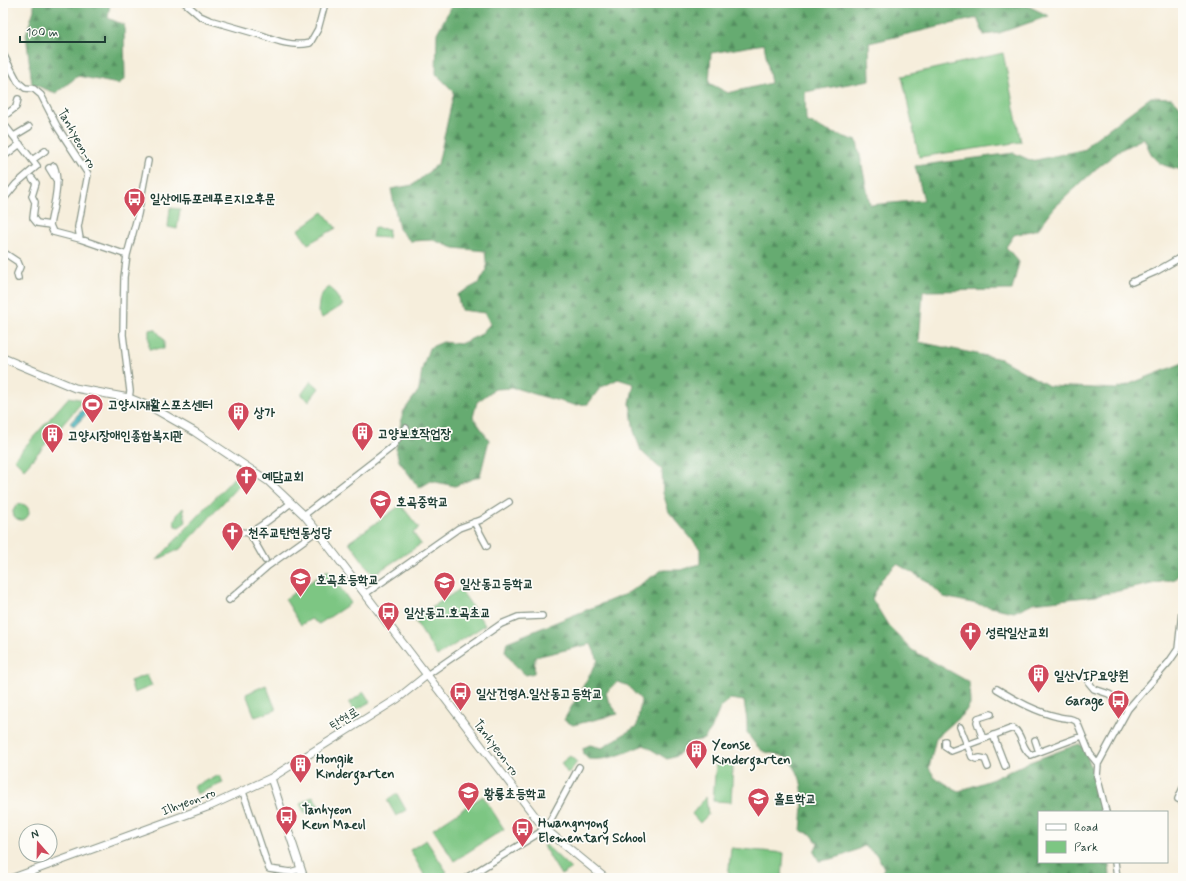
<svg xmlns="http://www.w3.org/2000/svg" width="1186" height="881" viewBox="0 0 1186 881" font-family="Mynerve,'Poor Story',sans-serif">
<style>
.green{fill:#7dc683;stroke:#4e825c}
.forest{fill:url(#forest-firs);stroke:#427452;fill-rule:evenodd}
.water{fill:#3bacb3;stroke:#2d7474}
.lines{fill:none;stroke-linecap:round;stroke-linejoin:round}
.minor-casing{stroke:#8a9688;stroke-width:8}
.major-casing{stroke:#8a9688;stroke-width:9}
.minor{stroke:#fff;stroke-width:5.5}
.major{stroke:#fff;stroke-width:7}
.labels{text-anchor:middle;stroke-width:3.5;stroke-linejoin:round;paint-order:stroke}
.street-label{font-size:13px;fill:#1f3d34;stroke:#fdfcf7}
.poi-label{font-size:13px;font-weight:bold;fill:#1f3d34;stroke:#fdfcf7;text-anchor:start}
</style>
<defs>
<pattern id="forest-firs" width="22" height="20" patternUnits="userSpaceOnUse"><rect width="22" height="20" fill="#66ab71"/><path d="M5 1l3.5 6h-7zM16 11l3.5 6h-7z" fill="#538c5e"/></pattern>
</defs>
<rect width="100%" height="100%" fill="#fdfcf7"/>
<filter id="ink" filterUnits="userSpaceOnUse"><feTurbulence type="fractalNoise" baseFrequency=".025" numOctaves="2"/><feDisplacementMap in="SourceGraphic" scale="8" xChannelSelector="R" yChannelSelector="G"/><feConvolveMatrix kernelMatrix="1 2 1 2 8 2 1 2 1" color-interpolation-filters="sRGB"/></filter>
<filter id="wash" filterUnits="userSpaceOnUse"><feTurbulence type="fractalNoise" baseFrequency=".012" numOctaves="4" result="noise"/><feDisplacementMap in="SourceGraphic" scale="16" xChannelSelector="R" yChannelSelector="G"/><feGaussianBlur stdDeviation="0.9" result="paint"/><feColorMatrix in="noise" values="0 0 0 0 0 0 0 0 0 0 0 0 0 0 0 0 0 1.4 0 .05"/><feComposite in="paint" operator="in"/></filter>
<g filter="url(#wash)">
<rect width="100%" height="100%" fill="#f6eedc"/>
<path class="green" d="M1003,53L1021,142L919,157L902,76Z
M170,208L180,209L177,229L168,227Z
M323,212L336,228L308,244L298,230Z
M374,228L389,229L388,238L372,237Z
M330,287L343,305L322,318L318,312C319,301 319,293 330,287Z
M155,329L164,340V349H149V330Z
M311,381L319,388L309,401L301,395Z
M69,397L84,400L24,469L14,459Z
M241,470L248,475L182,548L157,560Z
M13 512a8 8 0 1 1 16 0a8 8 0 1 1-16 0Z
M401,505L419,528L413,533L421,544L373,575L349,542Z
M183,508L186,522L179,527L175,526C173,518 178,514 183,508Z
M328,570L351,603L319,624L311,619L301,625L285,599Z
M460,589L485,625L437,656L414,619Z
M147,675L152,686L134,693L130,681Z
M266,685L276,710L255,717L246,694Z
M364,692L370,702L354,711L349,703Z
M570,756L577,762L568,774L561,763Z
M716,762L733,764L731,802L713,801Z
M220,775L223,783L197,794L194,786Z
M397,794L406,810L396,816L387,800Z
M313,796L319,806L305,814L300,804Z
M483,796L504,829L454,861L433,829Z
M706,797L708,815L700,823L692,814Z
M426,840L447,872L436,878H426L410,850Z
M546,845L571,869L561,875L543,846Z
M731,848L784,853L782,878H728Z"/>
<path class="forest" d="M34,3H110L108,18L124,25L125,79L118,84L78,76L56,93L32,84L26,34L34,10Z
M450,3H1022L1049,16L999,33L984,35L977,18L869,43L870,80L805,92L806,121L830,132L857,141L870,205L924,200L915,166L1014,153L1032,161L1086,149L1089,143L1151,97L1172,98L1183,109V170C1156,165 1154,162 1144,138L1122,149L1097,168L1054,208L1038,229L1014,235L1006,247L1019,262L1012,290L923,291L919,342L1001,359L1049,386L1117,389L1183,363V569L1175,579L1095,596L1033,603L1014,612L944,597L927,581L897,564L881,580L872,599L888,625L912,650L969,682L970,704L965,712L936,738L929,768L935,778L959,791L993,779L1027,763L1073,746L1079,744L1084,747L1093,773L1102,812H1039V862H1109L1110,878H879L884,868L877,855L864,846C849,854 836,859 819,861L814,852L818,843L811,834L801,831C803,805 808,773 784,757C778,753 770,754 763,751C757,748 751,738 747,733V720L744,701L730,699L720,708L711,730L704,739L690,742L677,756L667,759L644,745C624,753 610,761 588,759L584,755L583,748L590,745L602,748L637,726L641,700L627,685L617,682L606,693L608,700L618,714L573,725L564,720L598,660L591,644L535,657L534,673L526,675L516,667L505,651L507,642L626,594L662,570H681L700,564V549L669,512L663,493L662,470L641,451L634,431L630,403L634,384L618,379L600,388L588,404L574,405L541,396L515,388L495,389L477,402L473,417L489,440L480,476L455,486L431,481L419,488L399,461L396,449L403,412L419,390L422,369L429,348L443,342L460,344L480,335L490,324L485,313L461,310L457,295L479,283L487,270L485,251L454,248L433,240L410,241L399,229L391,189L413,185L438,164L454,92L436,74L437,33L451,7ZM764,44L771,83L728,93L709,83L711,53Z"/>
<path class="water" d="M85,407L89,411L74,427L70,423Z"/>
</g>
<g filter="url(#ink)">
<g class="lines">
<defs>
<path id="minor" d="M185,3L200,16L209,20C226,25 244,30 261,35C277,41 292,47 310,43L318,29L325,3
M3,54L18,82L25,88L34,89L41,95L58,128L88,174L78,227L80,239L127,255
M3,117L16,107L18,99
M3,123L37,166L16,184L3,200
M14,136L29,127
M3,157L20,144
M32,160L45,151
M54,166C61,182 53,208 50,225L53,232L80,239
M49,168L57,181
M32,178L36,183L32,196L35,202L33,218L37,223L50,225
M3,252L18,262L20,267L17,274L18,278
M1132,282L1155,272L1183,256
M129,398L130,391L123,335L124,277L127,255L138,214L148,161
M304,515L392,447L406,428
M474,522L487,546
M231,529C237,531 242,534 249,532C260,529 281,510 291,503
M249,532L265,560
M365,594L459,528L481,520L509,502
M229,600L268,566L317,531
M427,675L501,624L518,617L542,616
M1089,683L1094,689L1109,694L1128,709
M997,689C1017,701 1036,712 1059,717C1065,719 1072,717 1077,722L1090,754L1098,764L1097,776L1106,812
M960,727L972,757L976,759L980,758L985,759L988,767
M993,735L1005,766
M983,739L977,722L978,718L991,714
M1035,740L1039,752
M945,741V747L951,751L1013,728C1023,734 1021,749 1031,755L1082,736
M1098,764L1128,709L1169,662L1178,649L1183,603
M1183,788L1178,799L1183,801
M243,792L269,869L290,872L301,869
M1115,862L1117,878
M466,878L539,833L550,821L579,767"/>
<path id="major" d="M3,358L75,388L129,398L151,407L195,432L268,481L304,515L317,531L544,828L605,878
M271,778L304,878
M13,878L210,806L271,778L397,699L427,675"/>
</defs>
<use href="#minor" class="minor-casing"/>
<use href="#major" class="major-casing"/>
<use href="#minor" class="minor"/>
<use href="#major" class="major"/>
</g>
</g>
<defs>
<symbol id="bus-pin" viewBox="-11 -11 22 30"><path d="M0 17L-7.5 6A9.5 9.5 0 1 1 7.5 6Z" fill="#d1495b" stroke="#fdfcf7"/><path d="M-5-6H5V4H4V6H2V4H-2V6H-4V4H-5ZM-3.5-4V0h7V-4ZM-3.5 1.2v1.5H-2V1.2ZM2 1.2v1.5H3.5V1.2Z" fill="#fff"/></symbol>
<symbol id="stadium-pin" viewBox="-11 -11 22 30"><path d="M0 17L-7.5 6A9.5 9.5 0 1 1 7.5 6Z" fill="#d1495b" stroke="#fdfcf7"/><path d="M0-5a6.5 5 0 1 0 0 10a6.5 5 0 1 0 0-10ZM-3.5-1.8h7v3.6h-7Z" fill="#fff"/></symbol>
<symbol id="building-pin" viewBox="-11 -11 22 30"><path d="M0 17L-7.5 6A9.5 9.5 0 1 1 7.5 6Z" fill="#d1495b" stroke="#fdfcf7"/><path d="M-4-6H4V6H1V3H-1V6H-4ZM-2.5-4.3h1.7v1.8h-1.7ZM.8-4.3h1.7v1.8H.8ZM-2.5-1h1.7V.8h-1.7ZM.8-1h1.7V.8H.8Z" fill="#fff"/></symbol>
<symbol id="church-pin" viewBox="-11 -11 22 30"><path d="M0 17L-7.5 6A9.5 9.5 0 1 1 7.5 6Z" fill="#d1495b" stroke="#fdfcf7"/><path d="M-1.2-6h2.4v3.5h3.3v2.4h-3.3V6h-2.4V-.1h-3.3v-2.4h3.3Z" fill="#fff"/></symbol>
<symbol id="school-pin" viewBox="-11 -11 22 30"><path d="M0 17L-7.5 6A9.5 9.5 0 1 1 7.5 6Z" fill="#d1495b" stroke="#fdfcf7"/><path d="M0-5L7-2L0 1L-7-2ZM-4 1L0 2.5L4 1V4Q0 6-4 4Z" fill="#fff"/></symbol>
</defs>
<g fill-rule="evenodd">
<use href="#bus-pin" x="122" y="186" width="25" height="34"/>
<use href="#stadium-pin" x="80" y="392" width="25" height="34"/>
<use href="#building-pin" x="226" y="400" width="25" height="34"/>
<use href="#building-pin" x="350" y="420" width="25" height="34"/>
<use href="#building-pin" x="40" y="422" width="25" height="34"/>
<use href="#church-pin" x="234" y="464" width="25" height="34"/>
<use href="#school-pin" x="368" y="488" width="25" height="34"/>
<use href="#church-pin" x="220" y="520" width="25" height="34"/>
<use href="#school-pin" x="288" y="566" width="25" height="34"/>
<use href="#school-pin" x="432" y="570" width="25" height="34"/>
<use href="#bus-pin" x="376" y="600" width="25" height="34"/>
<use href="#church-pin" x="958" y="620" width="25" height="34"/>
<use href="#building-pin" x="1026" y="662" width="25" height="34"/>
<use href="#bus-pin" x="448" y="680" width="25" height="34"/>
<use href="#bus-pin" x="1106" y="688" width="25" height="34"/>
<use href="#building-pin" x="684" y="738" width="25" height="34"/>
<use href="#building-pin" x="288" y="752" width="25" height="34"/>
<use href="#school-pin" x="456" y="780" width="25" height="34"/>
<use href="#school-pin" x="746" y="786" width="25" height="34"/>
<use href="#bus-pin" x="274" y="804" width="25" height="34"/>
<use href="#bus-pin" x="510" y="816" width="25" height="34"/>
</g>
<g class="labels">
<g class="street-label">
<text transform="translate(78 138) rotate(61)" y="5">Tanhyeon-ro</text>
<text transform="translate(344 718) rotate(-32)" y="5">탄현로</text>
<text transform="translate(497 747) rotate(53)" y="5">Tanhyeon-ro</text>
<text transform="translate(188 801) rotate(-21)" y="5">Ilhyeon-ro</text>
</g>
<g class="poi-label">
<text x="150" y="203">일산에듀포레푸르지오후문</text>
<text x="108" y="409">고양시재활스포츠센터</text>
<text x="254" y="417">상가</text>
<text x="378" y="438">고양보호작업장</text>
<text x="68" y="440">고양시장애인종합복지관</text>
<text x="262" y="481">예담교회</text>
<text x="396" y="506">호곡중학교</text>
<text x="248" y="537">천주교탄현동성당</text>
<text x="316" y="584">호곡초등학교</text>
<text x="460" y="588">일산동고등학교</text>
<text x="404" y="617">일산동고.호곡초교</text>
<text x="986" y="637">성락일산교회</text>
<text x="1054" y="680">일산VIP요양원</text>
<text x="476" y="698">일산건영A.일산동고등학교</text>
<text x="1104" y="705" text-anchor="end">Garage</text>
<text x="712" y="749">Yeonse<tspan x="712" dy="15">Kindergarten</tspan></text>
<text x="316" y="763">Hongik<tspan x="316" dy="15">Kindergarten</tspan></text>
<text x="484" y="798">황룡초등학교</text>
<text x="774" y="803">홀트학교</text>
<text x="302" y="814">Tanhyeon<tspan x="302" dy="15">Keun Maeul</tspan></text>
<text x="538" y="827">Hwangnyong<tspan x="538" dy="15">Elementary School</tspan></text>
</g>
</g>
<rect width="1186" height="881" fill="none" stroke="#fdfcf7" stroke-width="16"/>
<rect x="1038" y="811" width="130" height="52" fill="#fdfcf7" stroke="#a4b0a9"/>
<rect x="1046" y="824" width="20" height="6" fill="#ffffff" stroke="#a4b0a9"/>
<text x="1074" y="831" font-size="12" fill="#1f3d34">Road</text>
<rect x="1046" y="841" width="20" height="12" fill="#7dc683" stroke="#a4b0a9"/>
<text x="1074" y="851" font-size="12" fill="#1f3d34">Park</text>
<g transform="translate(38 843) rotate(340)"><circle r="19" fill="#fdfcf7" stroke="#a4b0a9"/>
<path d="M0-3L7 15L0 10L-7 15Z" fill="#d1495b"/>
<text y="-6" font-size="11" font-weight="bold" text-anchor="middle" fill="#1f3d34">N</text>
</g>
<path d="M20 36v6h85v-6" fill="none" stroke="#1f3d34" stroke-width="2"/>
<text x="26" y="36" font-size="12" fill="#1f3d34" stroke="#fdfcf7" stroke-width="3" paint-order="stroke">100 m</text>
</svg>
